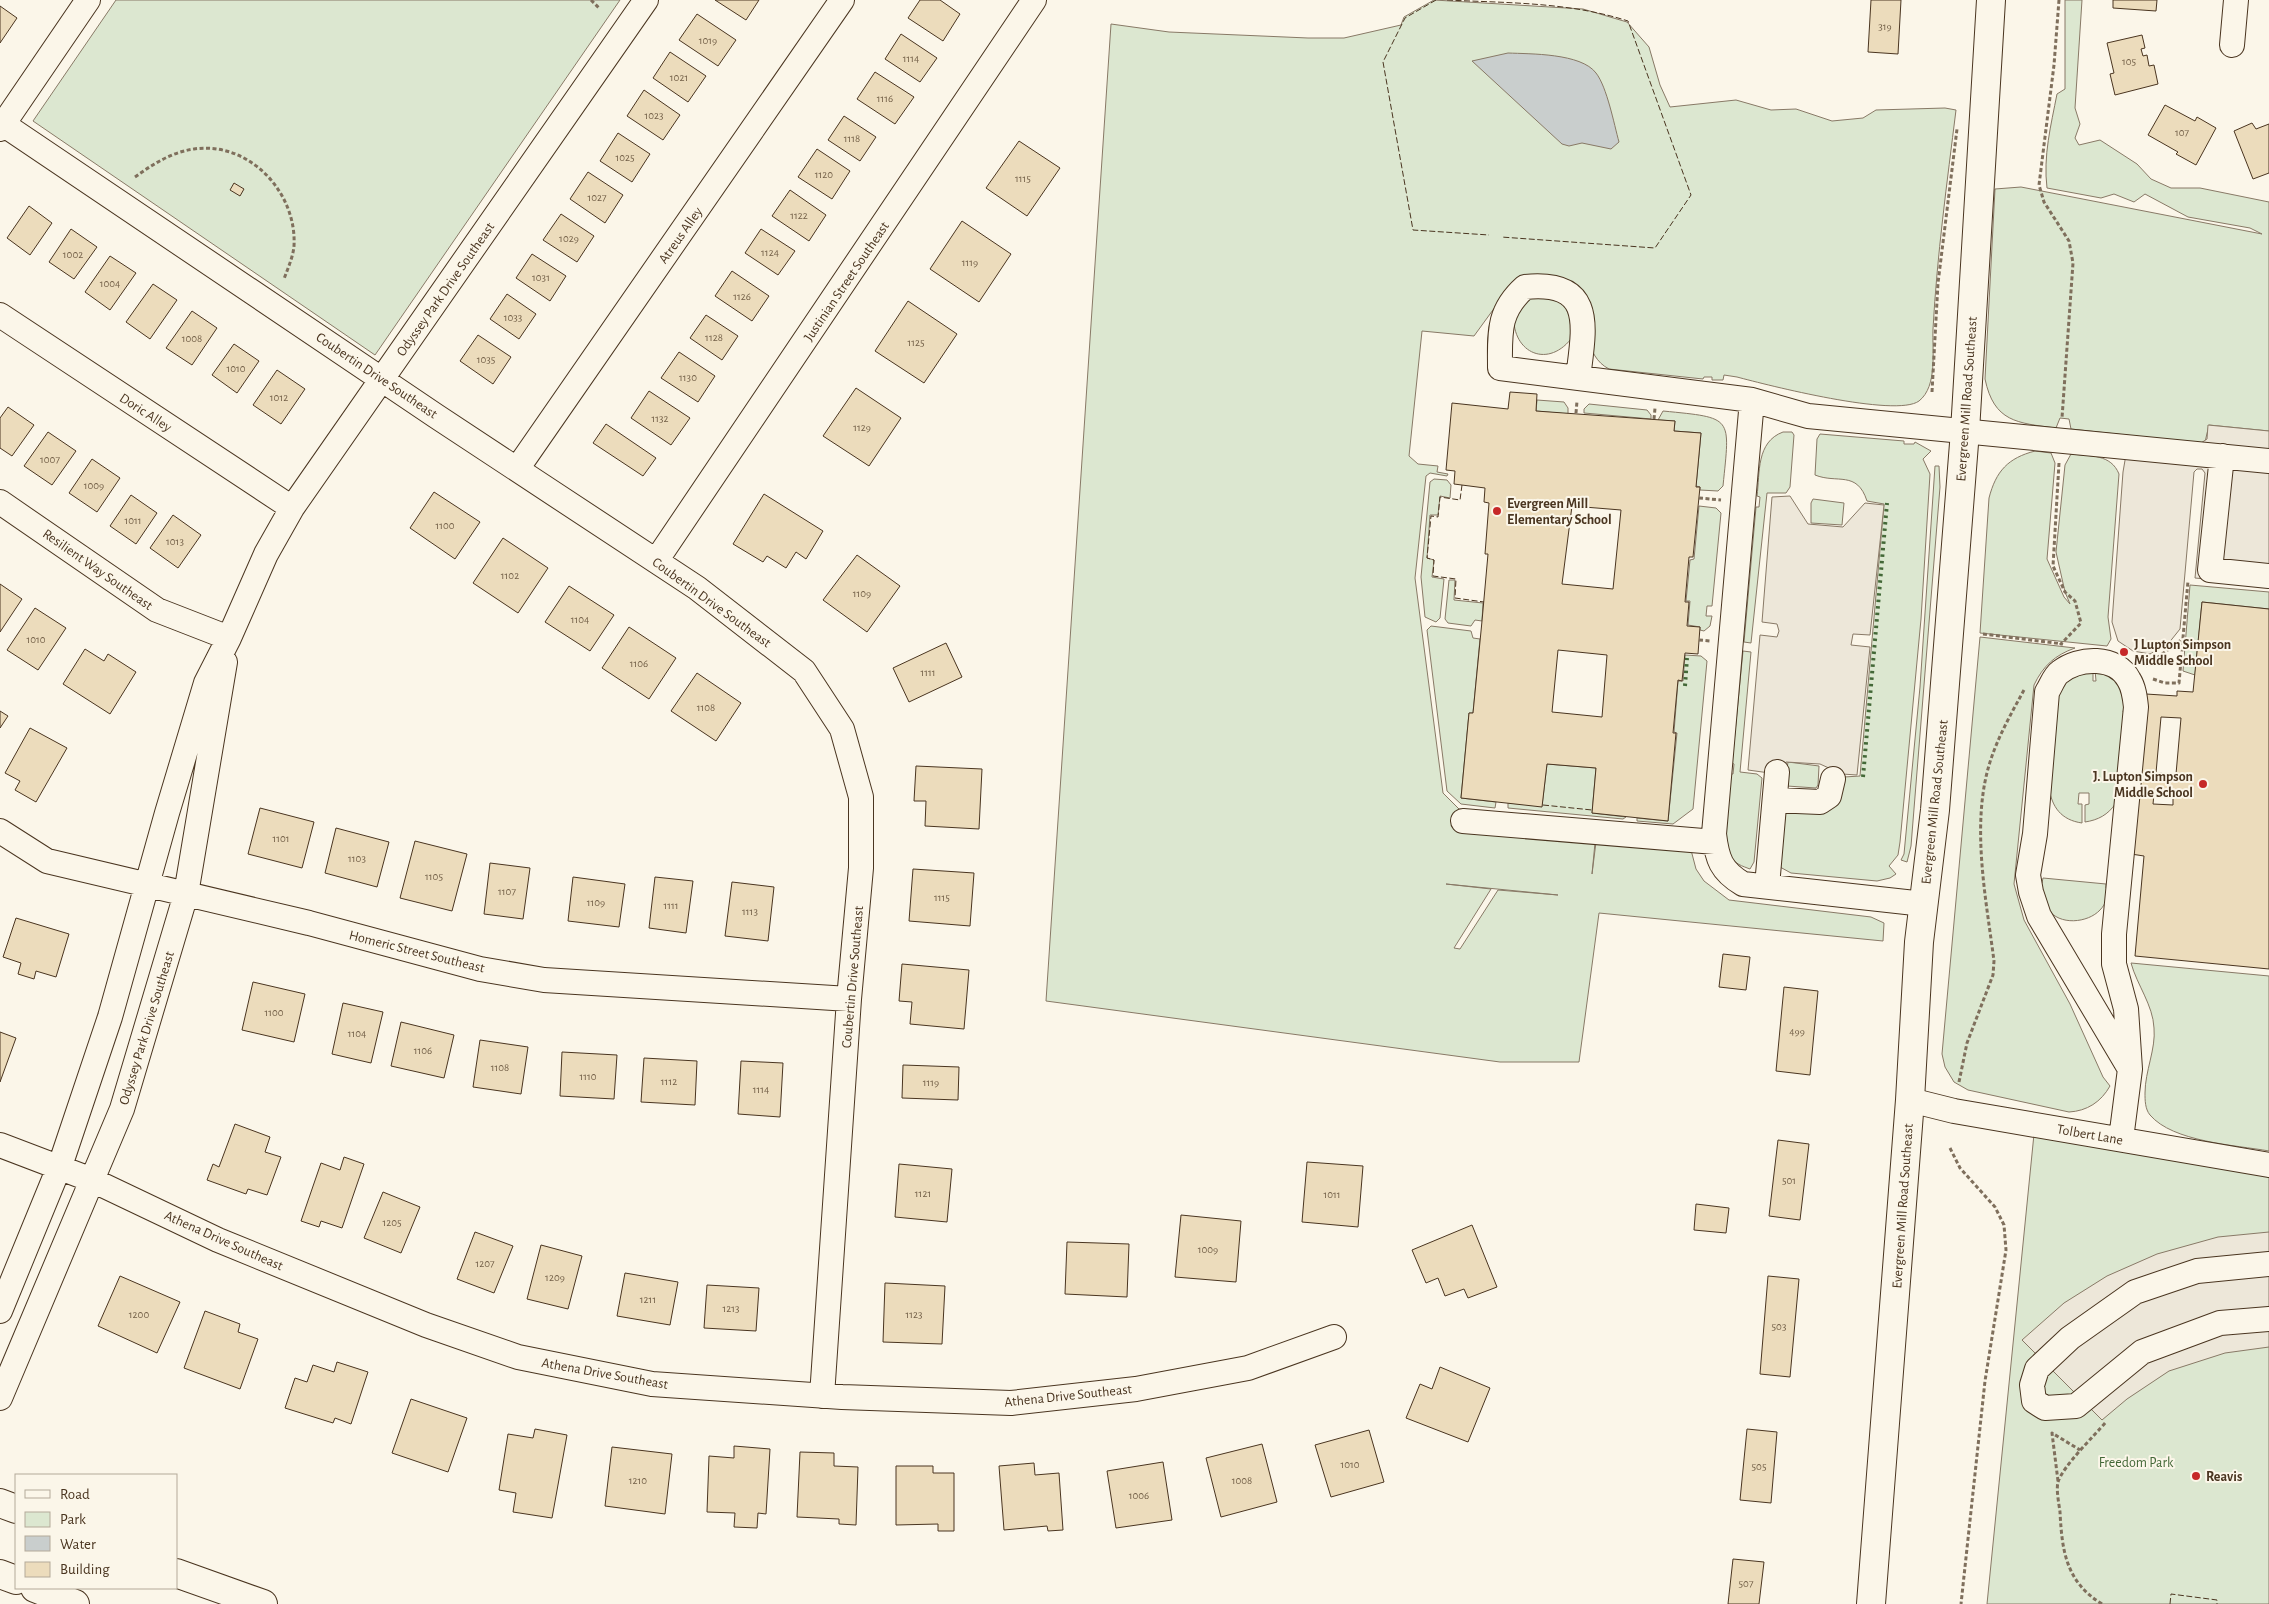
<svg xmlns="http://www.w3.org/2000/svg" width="2269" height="1604" viewBox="0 0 2269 1604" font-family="'Alegreya Sans',sans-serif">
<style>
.green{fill:#dce7d0;stroke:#887966;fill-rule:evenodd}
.parking{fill:#ede7d9;stroke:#887966}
.water{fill:#c9cecd;stroke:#887966}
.building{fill:#ecdcbc;stroke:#4a3520;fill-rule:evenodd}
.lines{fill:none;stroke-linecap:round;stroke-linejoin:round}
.minor-casing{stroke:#4a3520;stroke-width:26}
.major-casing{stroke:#4a3520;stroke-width:30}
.path{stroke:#7f6f5c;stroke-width:3;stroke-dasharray:4 2.5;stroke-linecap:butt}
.minor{stroke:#fbf6e9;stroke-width:24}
.major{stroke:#fbf6e9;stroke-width:28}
.hedge{stroke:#436837;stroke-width:4;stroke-dasharray:2.5 4;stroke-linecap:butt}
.fence{stroke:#4a3520;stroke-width:1;stroke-dasharray:6 2.5;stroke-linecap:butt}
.poi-dot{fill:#c62828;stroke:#fbf6e9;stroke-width:2}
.labels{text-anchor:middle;stroke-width:4;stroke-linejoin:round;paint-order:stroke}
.number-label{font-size:11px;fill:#725f47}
.street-label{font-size:14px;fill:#4a3520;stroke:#fbf6e9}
.poi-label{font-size:14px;font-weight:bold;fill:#4a3520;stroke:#fbf6e9;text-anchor:start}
.park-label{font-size:14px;fill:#436837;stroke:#fbf6e9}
</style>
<rect width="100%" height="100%" fill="#fbf6e9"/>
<path class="green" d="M116,0H620L375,355L33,121Z
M1434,0L1583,9L1627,22L1649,47L1660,85L1670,107L1736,100L1771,110L1796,109L1832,121L1863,118L1876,110L1945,108L1956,110C1947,183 1937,255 1933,329C1932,350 1938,386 1919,401C1896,418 1767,385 1737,377L1724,375L1723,380H1712V377H1704L1703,379L1609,369C1584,356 1587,323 1584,298L1506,292L1474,336L1422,331L1409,456L1418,464L1438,466L1437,472L1448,474L1447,476L1430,473L1426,476L1415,578L1443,793L1459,809L1597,822L1592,874L1596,842L1691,850L1696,869L1704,881L1729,900L1871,917L1884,923L1883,941L1599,913L1579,1062H1500L1046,1001L1111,24L1169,32L1308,38H1344L1401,25L1404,17ZM1446,884L1558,895L1498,890L1460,949L1454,948L1491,889Z
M2065,0H2082L2075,108L2080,124L2075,138L2079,145L2100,140L2137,164L2151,179L2171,188H2200L2269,202V431L2209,425L2205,442L2198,443L2071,429L2069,419L2060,418L2056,428C2017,423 1994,422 1985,379L1995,189L2021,187L2262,234L2250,228L2188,217L2145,194L2134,202L2114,194L2101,198L2047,188C2043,156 2051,125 2057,94L2065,89Z
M1538,291L1571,307V339C1546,370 1510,351 1514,312Z
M1537,400L1564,402L1568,408V414L1536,411Z
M1589,404L1647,410L1651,415V419L1584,413V409Z
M1663,411C1734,418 1730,416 1723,486L1718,491L1700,490V487L1696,486L1701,433L1674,431L1675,421L1658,420Z
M1783,432H1792L1794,435L1790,487L1786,493H1767L1751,643L1744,642L1756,507H1759L1760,497L1757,496C1760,473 1756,442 1783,432Z
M1820,434L1904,441V444H1914L1915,442L1931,451L1923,459L1930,474L1921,619L1900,842L1898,855L1889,866L1896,874L1890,878L1877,881L1791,873L1780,867L1783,811L1844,777L1860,776L1884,504L1867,501C1857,470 1837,484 1815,475L1817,439Z
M2035,451L2051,453L2055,463L2047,559L2064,597L2070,604L2065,592L2056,552L2065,465L2071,454C2090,456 2111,454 2119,474L2108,617L2111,639L2107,646L1980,633L1989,498C1996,471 2008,458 2035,451Z
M1935,466H1939L1940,487L1911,846L1907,862L1901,860L1904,854L1920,687Z
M1434,479L1447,480L1451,485L1450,498L1440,496L1438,515H1430L1427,558L1434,560L1432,577L1444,579L1440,618L1436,622L1425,617L1421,577L1430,482Z
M1813,499L1844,503L1842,525L1811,523V503Z
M1699,506L1716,508L1721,513L1712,606H1707L1706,616H1712L1710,626L1704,631L1700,630V627L1688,625L1690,601H1686L1690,560L1694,559Z
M1449,580H1455L1454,600L1483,603L1482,621L1475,620L1471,626L1448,623L1445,619Z
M2190,585L2269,592V609L2202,602L2195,675L2183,671Z
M1431,626L1471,631L1473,638L1480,639L1473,713H1469L1461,798L1496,802L1495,808L1461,804L1447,791L1427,630Z
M1980,637L2075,648C2055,655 2043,666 2034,685L2014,884L2024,920L2070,1004L2103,1077L2110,1086C2101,1102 2087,1111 2069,1112L1968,1090L1954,1082L1945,1067L1942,1054Z
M1743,651L1751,652L1740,772L1757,774L1762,778L1754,862L1750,869C1742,866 1735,864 1730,856C1720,839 1729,794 1731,774H1733L1734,764L1732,763Z
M1685,655L1701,656L1707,661L1693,809L1673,824L1637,821V818L1668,821L1677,733L1674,732L1678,681H1683Z
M2093,670V681H2096L2095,670L2105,671L2124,688L2126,708H2124L2123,712H2126L2116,803C2108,815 2098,820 2085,822V805L2089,804V793H2079L2078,804H2082V823C2061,820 2052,807 2049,788L2058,691L2064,681Z
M1788,762L1819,766L1818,785L1816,788L1787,786L1785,782Z
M1547,764L1596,768L1592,813L1626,817L1623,819L1508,808V803L1542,806Z
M2043,878L2106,884V888L2110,889C2108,896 2106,904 2100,910C2088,923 2059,926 2048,909C2043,902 2042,891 2039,883H2042Z
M2131,963L2269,976V1151C2235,1145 2173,1142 2150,1115C2145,1109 2145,1100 2145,1093C2145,1071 2156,1049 2154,1028C2153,1005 2137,985 2131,963Z
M2035,1124L2269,1165V1604H1987Z"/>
<path class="parking" d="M2208,425L2269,431V585L2195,578L2205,473L2202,469H2197L2194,472L2180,629L2168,644L2150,654L2133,651L2118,641L2112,622L2123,472L2129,437L2201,443L2207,439Z
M1790,496L1808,524L1843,527L1865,503L1884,505L1870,635L1853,634L1851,645L1870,647L1857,775L1842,774L1820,764L1786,762L1784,775L1748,770L1760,635L1777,637L1779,631L1777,624L1762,622L1772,497Z
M2269,1232V1347L2225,1353L2169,1371L2127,1399L2102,1420L2022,1340L2064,1303L2107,1276L2157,1254L2218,1237Z"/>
<path class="water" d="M1508,53C1530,54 1581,53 1596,73C1607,87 1614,124 1619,142L1611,149L1582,143L1569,146L1562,144L1472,61Z"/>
<path class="building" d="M715,0H759L746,20Z
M920,0H940L960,14L943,41L908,18Z
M1871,0H1901L1898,54L1868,52Z
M2113,0H2157L2156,11L2113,8Z
M0,6L17,18L0,43Z
M697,14L736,40L718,66L679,40Z
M901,34L937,58L920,82L885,59Z
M2142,35L2145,48L2141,49L2143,56L2147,55L2149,66L2154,65L2158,84L2115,95L2110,74L2114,73L2107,43Z
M670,52L706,76L688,102L653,78Z
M875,72L914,97L895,124L857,99Z
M644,90L680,115L663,140L627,116Z
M2165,105L2195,121L2197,117L2216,128L2196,165L2176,154L2178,152L2148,135Z
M844,116L876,137L860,161L828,140Z
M2252,123L2256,129L2269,124V173L2253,179L2234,131Z
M618,133L650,154L632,182L600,161Z
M1019,141L1060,168L1027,216L986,188Z
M817,149L850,171L832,199L798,177Z
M588,172L623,195L605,223L570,199Z
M234,183L244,189L240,196L230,190Z
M790,190L826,215L809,241L772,216Z
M29,206L52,223L30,255L7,238Z
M561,214L594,236L577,262L543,240Z
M962,221L1011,254L979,302L930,269Z
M71,229L97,247L74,279L49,262Z
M761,229L795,251L778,275L745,253Z
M532,254L566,276L550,301L516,278Z
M110,256L136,273L110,310L85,292Z
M732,271L769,296L752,321L715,296Z
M153,284L177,300L150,339L126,322Z
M507,294L536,314L519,339L490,319Z
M908,301L957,334L924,383L875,351Z
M192,311L217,328L192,365L166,348Z
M706,315L738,336L722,360L690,338Z
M478,335L511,357L493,384L460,361Z
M234,344L259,361L237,393L212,375Z
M679,352L715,376L698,402L661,378Z
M277,370L305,389L281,424L253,405Z
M856,388L901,418L869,466L823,436Z
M649,391L690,418L671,445L631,418Z
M1510,392L1537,394L1536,411L1675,421L1674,431L1701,433L1696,487H1700L1693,557H1689L1685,602H1689L1687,626L1700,627L1698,654L1685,653L1682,681L1678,680L1673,733H1676L1668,821L1592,813L1596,768L1547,764L1542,807L1461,798L1469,713H1473L1482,621L1488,554H1485L1489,503L1484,502L1485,488L1454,484L1455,471L1446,470L1452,403L1508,409ZM1572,506L1621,510L1613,589L1562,584ZM1558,650L1607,655L1602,717L1552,712Z
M8,407L34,425L12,456L0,448V418Z
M606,424L656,458L643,476L593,443Z
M48,432L76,451L52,485L24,466Z
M92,459L120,478L97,512L69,493Z
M434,492L480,522L455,559L410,528Z
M764,494L823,531L806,559L796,552L786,568L767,556L763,562L733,544Z
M131,495L157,513L136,544L110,526Z
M173,515L201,535L178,568L150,548Z
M503,538L548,568L518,613L473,583Z
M857,555L900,586L867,632L823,600Z
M0,584L22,599L0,632Z
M569,586L614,615L590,651L545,622Z
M2202,602L2269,609V969L2135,956L2144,856L2131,854L2146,694L2177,696V691L2193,692ZM2161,717L2181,718L2176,774L2156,773ZM2154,794L2173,796V805L2153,804Z
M35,608L66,628L38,670L7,650Z
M629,627L676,658L649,699L602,668Z
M946,643L962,677L909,702L893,668Z
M85,649L104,661L108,654L136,672L110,714L63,684Z
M697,673L741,703L716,741L671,711Z
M0,711L8,716L0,728Z
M30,728L67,748L36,802L15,790L20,781L5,773Z
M916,766L982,769L979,829L925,826L926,801H914Z
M260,808L314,822L302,868L248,854Z
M336,828L389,842L377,887L325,873Z
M415,841L467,854L452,911L400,898Z
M490,863L530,868L523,919L484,914Z
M913,869L974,873L970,926L909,921Z
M573,877L625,884L619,927L568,921Z
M655,877L693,881L686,933L649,928Z
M732,882L774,887L768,941L725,936Z
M16,918L69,934L56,977L36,971L34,979L18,974L21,963L3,957Z
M1723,954L1750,957L1746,990L1719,987Z
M902,964L969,970L964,1029L910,1024L912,1002L899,1001Z
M253,982L305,994L294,1042L242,1030Z
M1784,987L1818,991L1810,1075L1776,1071Z
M343,1003L383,1012L371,1063L332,1054Z
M401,1022L454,1035L444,1078L391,1066Z
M0,1032L16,1038L0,1082Z
M480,1040L528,1047L521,1094L473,1087Z
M562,1052L617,1055L614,1099L560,1096Z
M644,1058L697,1061L695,1105L641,1102Z
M741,1061L783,1063L780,1117L738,1114Z
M903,1065L959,1067L958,1100L902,1098Z
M235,1124L270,1137L265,1152L281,1157L267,1195L248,1189L246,1194L207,1180L213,1164L219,1167Z
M1778,1140L1809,1144L1800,1220L1769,1216Z
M344,1157L364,1164L342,1228L321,1221L319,1227L301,1221L321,1163L340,1170Z
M1307,1162L1363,1166L1358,1227L1302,1222Z
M899,1164L952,1169L947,1222L895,1217Z
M383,1192L420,1207L401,1253L364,1238Z
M1696,1204L1729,1208L1726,1233L1694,1230Z
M1181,1215L1241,1221L1236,1282L1175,1277Z
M1472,1225L1497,1287L1468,1298L1464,1289L1445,1296L1438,1278L1426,1283L1412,1250Z
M475,1232L513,1246L494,1293L457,1279Z
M1067,1242L1129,1244L1127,1297L1065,1294Z
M541,1245L582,1256L568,1309L527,1299Z
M625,1273L678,1282L670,1325L617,1316Z
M120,1276L180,1302L157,1353L98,1326Z
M1768,1276L1799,1279L1790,1377L1760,1374Z
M885,1283L945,1286L942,1344L883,1342Z
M707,1285L759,1288L756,1331L704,1328Z
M205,1311L240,1324L238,1332L258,1339L240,1389L184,1368Z
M337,1362L368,1372L351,1424L335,1418L333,1423L285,1408L295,1378L307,1382L313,1365L334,1372Z
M1440,1367L1490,1388L1468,1442L1406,1418L1420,1384L1432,1389Z
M411,1399L467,1418L448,1472L392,1453Z
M535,1429L567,1435L552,1518L513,1512L516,1493L499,1490L508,1434L533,1438Z
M1747,1429L1777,1432L1771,1503L1740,1500Z
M1369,1430L1384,1482L1331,1497L1315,1445Z
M1262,1444L1277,1502L1221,1517L1206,1458Z
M734,1446L770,1449L766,1514L758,1513L757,1528L734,1527L735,1513L707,1512L709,1456L734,1458Z
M612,1447L672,1454L665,1514L605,1506Z
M800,1452L834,1453V1466L858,1467L856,1525L839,1524V1519L797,1517Z
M1163,1462L1172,1520L1116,1528L1107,1471Z
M1034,1463L1035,1475L1059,1473L1063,1530L1048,1531L1047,1526L1004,1530L999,1466Z
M896,1466H933V1473H954V1531H938V1524L896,1525Z
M1733,1559L1764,1562L1759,1604H1728Z"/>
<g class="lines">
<defs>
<path id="minor" d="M2232,45L2236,0
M0,122L436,416L697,588L804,671L842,729L861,797V868L849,999L822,1396
M0,129L88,0
M0,315L292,508
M1578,378C1584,328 1596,280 1525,287C1497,312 1500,334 1500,368L1752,400L1808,416L2269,461
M1752,400L1714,834C1717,859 1721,871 1743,884L1924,904
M2222,456L2210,570L2269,576
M517,469L842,0
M0,502L157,610L229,638
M656,561L1034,0
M1775,800L1820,802L1829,796L1833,779
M1463,821L1715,842
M0,831L47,861L309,923L480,969L544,980L849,999
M1767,886L1777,772
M1910,1100L1954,1111L2269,1165
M2121,1139L2130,1069L2126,1009L2114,964V934L2136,707C2135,698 2134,688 2129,680C2116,655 2079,657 2060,672C2054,676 2051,686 2047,692L2035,834L2028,875L2031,892L2039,916L2130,1069
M0,1145L92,1180L218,1240L426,1325L518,1357L652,1384L842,1397L1011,1403L1136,1389L1248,1368L1334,1337
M2269,1264L2197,1271L2135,1292L2070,1338L2037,1369L2032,1385L2034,1401L2045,1408L2076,1406L2142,1352L2220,1323L2269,1319
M0,1311L62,1160L110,1017L167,813L206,683L229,638L266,554L292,508L646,0
M0,1398L122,1109L186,894L225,662"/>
<path id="major" d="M0,1503L16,1509
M176,1573L263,1604
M0,1574L16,1580
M35,1588L75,1604
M1871,1604L1910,1100L1919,942L1935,810L1965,431L1991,0"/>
</defs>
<use href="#minor" class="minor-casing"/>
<use href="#major" class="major-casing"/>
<path class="path" d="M591,0L600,9
M2059,0L2054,65L2039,185L2044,202L2069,241L2073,263L2062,418
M135,177C153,164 172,152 194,149C249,141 297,192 294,246C293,257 288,268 284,279
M1932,392L1938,283L1957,129
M1576,413L1577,401
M1654,419L1655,408
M2059,463L2053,566L2065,592L2075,601L2081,623L2060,645
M1699,498L1721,500
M1983,634L2063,644
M1699,640L1710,641
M2146,666L2181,640
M2153,679L2165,683H2179L2188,581
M1959,1082L1967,1043L1993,975L1994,961C1986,898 1970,821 1991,759C1999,735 2012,712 2024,690
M1950,1148L1960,1168L1995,1207L2004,1225L2006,1250L1985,1381L1961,1604
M2058,1481L2052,1433L2080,1450
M2102,1604C2066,1582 2062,1551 2060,1512C2059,1504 2056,1490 2058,1482C2063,1466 2095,1435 2106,1422"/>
<use href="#minor" class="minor"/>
<use href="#major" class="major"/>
<path class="hedge" d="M1685,686L1687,658
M1863,777L1887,503"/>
<path class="fence" d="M1436,0L1405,18L1383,62L1413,230L1489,235
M1447,0C1508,3 1569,2 1628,21L1691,195L1655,248L1501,237
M1462,485L1460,500L1440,497L1438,517L1431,516L1427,558L1434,560L1433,576L1456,579L1455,598L1484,602
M1543,805L1592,810
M2170,1604L2171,1594L2217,1600V1604"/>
</g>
<g class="poi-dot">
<circle cx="1497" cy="511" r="5"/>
<circle cx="2124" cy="652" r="5"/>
<circle cx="2203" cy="784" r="5"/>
<circle cx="2196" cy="1476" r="5"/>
</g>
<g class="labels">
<g class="number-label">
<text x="1885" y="30">319</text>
<text x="708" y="44">1019</text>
<text x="911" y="62">1114</text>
<text x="2129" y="65">105</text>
<text x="679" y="81">1021</text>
<text x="885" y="102">1116</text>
<text x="654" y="119">1023</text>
<text x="2182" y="136">107</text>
<text x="852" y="142">1118</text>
<text x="625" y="161">1025</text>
<text x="824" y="178">1120</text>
<text x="1023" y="182">1115</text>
<text x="597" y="201">1027</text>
<text x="799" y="219">1122</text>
<text x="569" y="242">1029</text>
<text x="770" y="256">1124</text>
<text x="73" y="258">1002</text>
<text x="970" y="266">1119</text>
<text x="541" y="281">1031</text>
<text x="110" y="287">1004</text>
<text x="742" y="300">1126</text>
<text x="513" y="321">1033</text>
<text x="714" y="341">1128</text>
<text x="192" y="342">1008</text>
<text x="916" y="346">1125</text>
<text x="486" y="363">1035</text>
<text x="236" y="372">1010</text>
<text x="688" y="381">1130</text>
<text x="279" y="401">1012</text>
<text x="660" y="422">1132</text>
<text x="862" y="431">1129</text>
<text x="50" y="463">1007</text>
<text x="94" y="489">1009</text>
<text x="133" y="524">1011</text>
<text x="445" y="529">1100</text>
<text x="175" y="545">1013</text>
<text x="510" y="579">1102</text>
<text x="862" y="597">1109</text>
<text x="580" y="623">1104</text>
<text x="36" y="643">1010</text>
<text x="639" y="667">1106</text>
<text x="928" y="676">1111</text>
<text x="706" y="711">1108</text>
<text x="281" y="842">1101</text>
<text x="357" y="862">1103</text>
<text x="434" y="880">1105</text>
<text x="507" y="895">1107</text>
<text x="942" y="901">1115</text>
<text x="596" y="906">1109</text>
<text x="671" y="909">1111</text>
<text x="750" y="915">1113</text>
<text x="274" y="1016">1100</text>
<text x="1797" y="1035">499</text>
<text x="357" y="1037">1104</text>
<text x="423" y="1054">1106</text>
<text x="500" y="1071">1108</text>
<text x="588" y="1080">1110</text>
<text x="669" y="1085">1112</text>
<text x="931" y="1086">1119</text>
<text x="761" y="1093">1114</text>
<text x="1789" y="1184">501</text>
<text x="923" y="1197">1121</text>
<text x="1332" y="1198">1011</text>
<text x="392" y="1226">1205</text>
<text x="1208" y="1253">1009</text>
<text x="485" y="1267">1207</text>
<text x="555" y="1281">1209</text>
<text x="648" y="1303">1211</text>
<text x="731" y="1312">1213</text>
<text x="139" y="1318">1200</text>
<text x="914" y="1318">1123</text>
<text x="1779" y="1330">503</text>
<text x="1350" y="1468">1010</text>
<text x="1759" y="1470">505</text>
<text x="638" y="1484">1210</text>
<text x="1242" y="1484">1008</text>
<text x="1139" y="1499">1006</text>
<text x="1746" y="1587">507</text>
</g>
<g class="street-label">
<text transform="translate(680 235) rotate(-55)" y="5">Atreus Alley</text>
<text transform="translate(846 281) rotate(-56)" y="5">Justinian Street Southeast</text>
<text transform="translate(445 289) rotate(-55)" y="5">Odyssey Park Drive Southeast</text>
<text transform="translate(377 375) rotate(34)" y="5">Coubertin Drive Southeast</text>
<text transform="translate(1966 399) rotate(-86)" y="5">Evergreen Mill Road Southeast</text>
<text transform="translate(146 412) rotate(33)" y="5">Doric Alley</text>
<text transform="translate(98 569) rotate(35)" y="5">Resilient Way Southeast</text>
<text transform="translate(712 602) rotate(36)" y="5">Coubertin Drive Southeast</text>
<text transform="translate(1934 802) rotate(-84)" y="5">Evergreen Mill Road Southeast</text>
<text transform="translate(417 951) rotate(14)" y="5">Homeric Street Southeast</text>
<text transform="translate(852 977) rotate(-85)" y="5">Coubertin Drive Southeast</text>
<text transform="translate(146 1028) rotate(-73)" y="5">Odyssey Park Drive Southeast</text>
<text transform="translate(2090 1134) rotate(10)" y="5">Tolbert Lane</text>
<text transform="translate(1902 1206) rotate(-86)" y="5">Evergreen Mill Road Southeast</text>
<text transform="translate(224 1240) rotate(24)" y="5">Athena Drive Southeast</text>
<text transform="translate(605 1373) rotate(10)" y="5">Athena Drive Southeast</text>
<text transform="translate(1068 1395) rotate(-6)" y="5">Athena Drive Southeast</text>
</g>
<g class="poi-label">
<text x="1507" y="508">Evergreen Mill<tspan x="1507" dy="16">Elementary School</tspan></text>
<text x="2134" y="649">J Lupton Simpson<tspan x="2134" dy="16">Middle School</tspan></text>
<text x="2193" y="781" text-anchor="end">J. Lupton Simpson<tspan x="2193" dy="16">Middle School</tspan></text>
<text x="2206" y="1481">Reavis</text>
</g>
<g class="park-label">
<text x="2136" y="1467">Freedom Park</text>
</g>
</g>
<rect x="15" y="1474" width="162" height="115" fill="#fbf6e9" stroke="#b4a999"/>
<rect x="25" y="1490" width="25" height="8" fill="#fbf6e9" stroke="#b4a999"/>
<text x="60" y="1499" font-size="15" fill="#4a3520">Road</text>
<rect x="25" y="1512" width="25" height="15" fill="#dce7d0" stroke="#b4a999"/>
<text x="60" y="1524" font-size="15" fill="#4a3520">Park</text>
<rect x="25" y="1536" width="25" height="15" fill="#c9cecd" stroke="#b4a999"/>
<text x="60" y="1549" font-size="15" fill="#4a3520">Water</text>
<rect x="25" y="1562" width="25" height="15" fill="#ecdcbc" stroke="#b4a999"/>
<text x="60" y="1574" font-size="15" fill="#4a3520">Building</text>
</svg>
